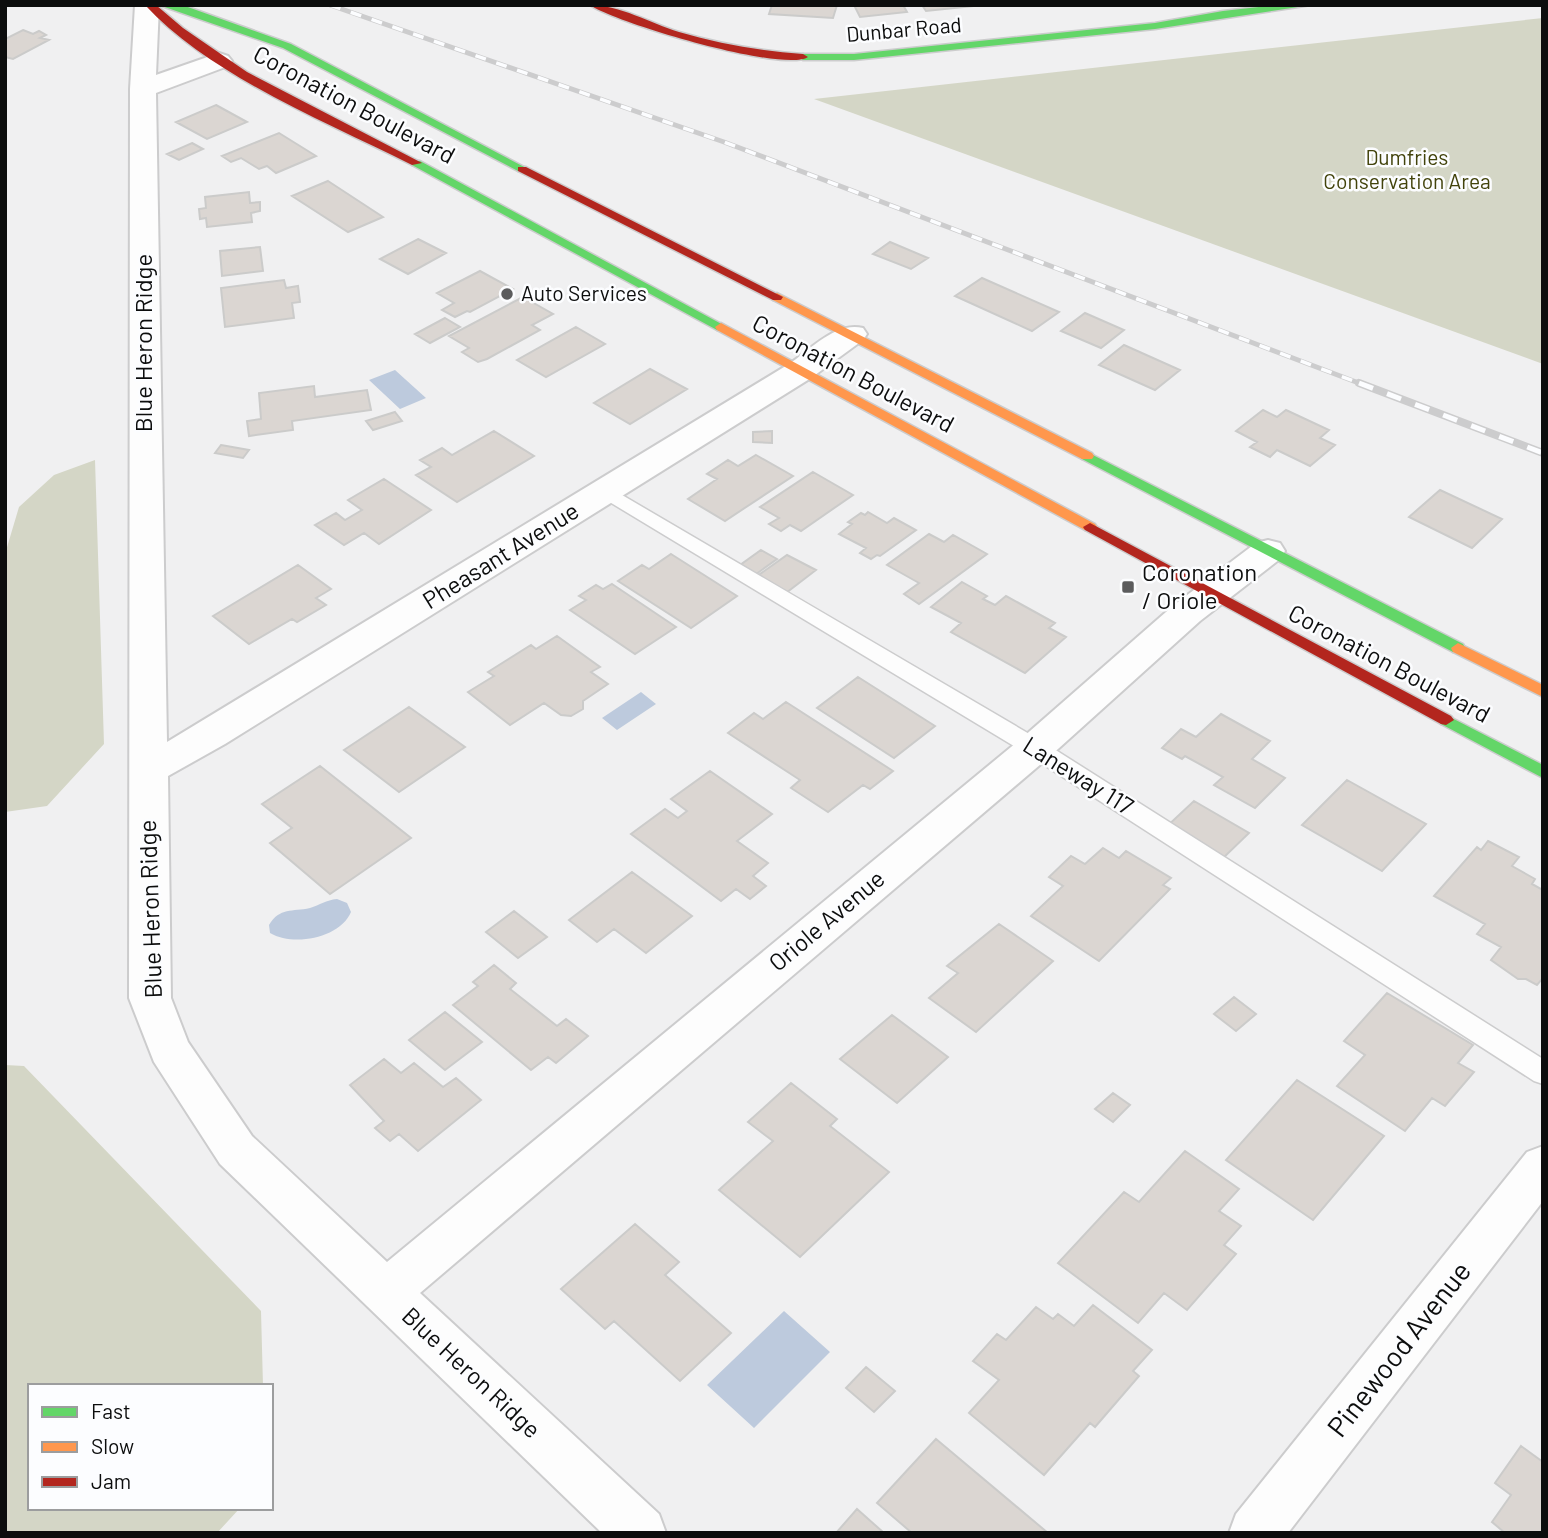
<svg xmlns="http://www.w3.org/2000/svg" width="1548" height="1538" viewBox="0 0 1548 1538" font-family="Barlow,sans-serif">
<style>
.green{fill:#d4d6c6}
.water{fill:#bdcadd}
.building{fill:#dbd6d2;stroke:#cbcbca;stroke-width:2}
.lines{fill:none;stroke-linecap:round;stroke-linejoin:round}
.lane-casing{stroke:#cccccd;stroke-width:3}
.street-casing{stroke:#cccccd;stroke-width:4}
.fast-casing{stroke:#cccccd;stroke-width:3}
.slow-casing{stroke:#cccccd;stroke-width:3}
.jam-casing{stroke:#cccccd;stroke-width:3}
.lane{fill:#fdfdfd;fill-rule:evenodd}
.street{fill:#fdfdfd;fill-rule:evenodd}
.fast{fill:#63d668;fill-rule:evenodd}
.slow{fill:#ff974d;fill-rule:evenodd}
.jam{fill:#b3261e;fill-rule:evenodd}
.rail-far1-casing{stroke:#cccccd;stroke-width:5}
.rail-casing{stroke:#cccccd;stroke-width:8}
.rail-far1{stroke:#fcfdff;stroke-width:3.5;stroke-dasharray:11;stroke-linecap:butt}
.rail{stroke:#fcfdff;stroke-width:5;stroke-dasharray:15;stroke-linecap:butt}
.poi-dot{fill:#5c5c5d;stroke:#fcfdff;stroke-width:2.5}
.labels{text-anchor:middle;stroke-width:5;stroke-linejoin:round;paint-order:stroke}
.far-street-label{font-size:21px;fill:#0c0d0d;stroke:#fcfdff}
.far-park-label{font-size:21px;fill:#42430b;stroke:#fcfdff}
.far-poi-label{font-size:21px;fill:#0c0d0d;stroke:#fcfdff;text-anchor:start}
.street-label{font-size:24px;fill:#0c0d0d;stroke:#fcfdff}
.poi-label{font-size:24px;fill:#0c0d0d;stroke:#fcfdff;text-anchor:start}
.near-street-label{font-size:28px;fill:#0c0d0d;stroke:#fcfdff}
</style>
<rect width="100%" height="100%" fill="#f0f0f1"/>
<path class="green" d="M1543,18V364L814,99Z
M95,460L104,744L47,806L5,812V554L19,507L54,475Z
M5,1065L24,1066L261,1311L263,1386H30V1508H240L217,1533H5Z"/>
<path class="water" d="M395,370L426,398L400,409L369,380Z
M641,692L656,704L617,730L602,718Z
M337,899L347,903L351,912C340,938 294,947 270,933L269,925C280,907 292,912 310,908C320,905 326,900 337,899Z
M784,1311L830,1352L754,1428L707,1385Z"/>
<path class="building" d="M772,5H837L833,18L769,14Z
M854,5H903L907,12L860,17Z
M922,5H973L974,6L926,11Z
M23,30L33,34L39,31L46,35L40,38L49,40L13,59L5,57V39Z
M216,105L247,122L207,139L176,122Z
M279,133L316,156L276,173L267,166L259,169L241,158L231,162L222,156Z
M192,143L203,149L179,160L167,154Z
M328,181L383,217L348,232L292,196Z
M249,192L250,203L260,202V211L251,213L252,222L207,227L206,218L200,219L199,209L206,208L205,197Z
M418,239L446,253L408,274L380,259Z
M890,242L928,258L911,269L873,254Z
M260,247L263,271L222,276L220,251Z
M480,271L513,289L470,312L467,311L455,317L442,310L454,303L437,293Z
M982,278L1059,312L1032,331L955,296Z
M284,280L286,288L298,286L300,302L292,303L294,318L225,327L221,288Z
M523,297L553,314L532,325L540,330L487,359L478,362L462,352L469,348L449,336Z
M1085,313L1124,330L1101,348L1061,331Z
M445,318L460,327L430,343L415,334Z
M576,327L605,344L546,377L517,360Z
M1124,345L1180,370L1155,390L1099,365Z
M650,369L687,389L630,424L594,403Z
M314,386L315,397L367,390L371,410L292,421L293,430L249,436L247,421L261,419L259,393Z
M1263,410L1277,417L1286,410L1329,430L1320,438L1335,445L1310,466L1277,450L1270,457L1250,447L1257,442L1236,431Z
M395,412L402,421L373,430L366,421Z
M494,431L534,456L457,502L416,475L431,467L420,460L442,448L452,455Z
M772,431V443L753,442V432Z
M221,445L249,450L243,458L215,453Z
M756,455L793,476L725,521L688,499L717,479L707,474L728,460L738,466Z
M813,472L853,495L801,531L790,525L781,531L769,524L779,518L760,507Z
M384,479L431,510L379,544L364,533L344,545L315,525L336,513L345,520L362,510L348,500Z
M1440,490L1502,519L1472,548L1409,517Z
M868,512L887,523L894,518L916,530L880,556L877,555L871,559L860,553L866,548L839,534L852,524L848,522L861,513L865,515Z
M929,534L944,542L953,535L987,554L919,604L904,594L919,583L887,565Z
M761,550L777,559L752,577L736,568Z
M671,554L737,596L691,628L618,581L642,565L649,569Z
M787,555L816,570L782,596L753,579Z
M298,565L331,589L316,598L326,605L297,622L292,619L249,644L213,616Z
M962,582L987,596L983,599L995,605L1006,596L1055,623L1049,628L1066,637L1025,673L951,632L961,623L931,607Z
M612,584L676,627L635,654L570,610L586,600L579,596L596,585L603,589Z
M557,636L600,667L591,672L608,684L583,701V709L571,716L561,715L544,703L510,725L468,692L494,676L488,672L531,645L536,649Z
M858,677L935,726L894,758L817,708Z
M786,702L893,771L870,789L863,785L828,812L791,788L800,780L728,733L754,713L763,719Z
M409,707L465,747L399,792L344,750Z
M1221,714L1270,741L1252,759L1285,778L1255,808L1214,785L1223,777L1185,756L1182,759L1162,748L1181,729L1196,737Z
M320,766L411,838L330,894L270,843L292,828L262,804Z
M710,771L772,814L737,841L768,863L753,876L766,886L750,899L736,889L721,901L631,834L665,809L678,818L687,811L671,799Z
M1347,780L1426,824L1382,871L1302,825Z
M1194,801L1249,833L1219,862L1164,829Z
M1488,841L1519,857L1512,866L1535,879L1532,884L1543,890V978L1537,985L1526,979H1518L1491,960L1501,947L1477,934L1485,924L1434,896L1477,847L1481,850Z
M1103,848L1119,858L1126,851L1171,878L1163,885L1170,889L1099,961L1031,916L1063,886L1049,877L1071,856L1085,864Z
M632,872L692,916L646,953L614,929L597,942L569,920Z
M514,911L547,937L518,958L486,932Z
M999,924L1053,961L976,1032L929,998L958,973L947,966Z
M494,965L516,983L510,989L557,1026L566,1019L588,1036L556,1063L548,1057L531,1070L453,1005L478,986L473,982Z
M1387,993L1473,1045L1458,1063L1474,1072L1445,1106L1432,1098L1405,1131L1337,1086L1365,1055L1344,1041Z
M1234,997L1256,1014L1236,1031L1214,1014Z
M445,1012L482,1042L445,1070L409,1040Z
M892,1015L948,1057L897,1103L840,1059Z
M384,1059L401,1073L414,1063L443,1087L456,1078L481,1100L418,1151L399,1134L390,1141L375,1128L384,1121L350,1085Z
M1297,1080L1384,1136L1313,1220L1226,1160Z
M791,1083L837,1119L830,1126L889,1172L800,1257L719,1190L773,1141L748,1122Z
M1113,1093L1130,1105L1113,1122L1095,1109Z
M1185,1151L1239,1189L1219,1211L1241,1226L1224,1245L1236,1254L1187,1310L1164,1293L1138,1323L1058,1263L1124,1192L1139,1202Z
M635,1224L679,1262L665,1275L731,1333L680,1381L614,1321L605,1329L561,1289Z
M1093,1305L1152,1350L1133,1371L1139,1376L1095,1427L1090,1423L1044,1475L969,1413L999,1380L973,1361L997,1334L1006,1340L1036,1307L1053,1319L1058,1314L1074,1326Z
M866,1367L895,1391L874,1412L846,1388Z
M936,1439L1048,1533H912L877,1503Z
M1521,1446L1543,1462V1533H1505L1492,1522L1511,1495L1495,1483Z
M857,1509L884,1533H836Z"/>
<g class="lines">
<defs>
<path id="lane" d="M605,485L1043,742L1543,1059V1084L1534,1081L1027,754L598,495L595,491L598,487Z"/>
<path id="street" d="M135,5H159L156,75L219,53L228,56L232,61L228,66L156,93L167,742L789,364C810,350 836,321 863,328L867,334L863,340L811,378L225,744L168,776L171,998L188,1042L252,1136L387,1262L1022,738L1174,605L1256,543L1268,540L1280,543L1285,551L1280,559L1200,621L1048,758L420,1293L659,1514L666,1533H602L220,1164L154,1062L129,998L130,89Z
M1543,1146V1201L1288,1533H1229L1236,1514L1527,1152Z"/>
<path id="fast" d="M159,5L185,6L291,44L528,169L518,171L283,48Z
M1276,5H1311L1155,29L854,60H803L798,57L803,54H854L1155,23L1223,11Z
M412,161H420L727,327L721,331L717,330L412,165Z
M1087,452L1463,644L1465,648L1463,652H1453L1082,459L1080,456Z
M1446,715L1543,765V778L1441,724L1438,720L1441,716Z"/>
<path id="slow" d="M777,293L1092,453L1094,456L1092,459H1082L773,300L771,297Z
M721,323L1095,524L1097,527L1095,530H1085L717,330L715,327Z
M1458,643L1543,685V697L1453,652L1451,648Z"/>
<path id="jam" d="M145,5H156L183,28L247,72L422,163L412,165C326,122 211,76 145,5Z
M590,5C620,5 650,23 679,32C720,44 761,51 803,54L808,57C784,73 616,23 590,5Z
M518,167H526L783,297L781,300H773L518,171Z
M1090,523L1451,716L1454,720L1446,725L1441,724L1085,530L1083,527Z"/>
</defs>
<use href="#lane" class="lane-casing"/>
<use href="#street" class="street-casing"/>
<use href="#fast" class="fast-casing"/>
<use href="#slow" class="slow-casing"/>
<use href="#jam" class="jam-casing"/>
<use href="#lane" class="lane"/>
<use href="#street" class="street"/>
<use href="#fast" class="fast"/>
<use href="#slow" class="slow"/>
<use href="#jam" class="jam"/>
<defs>
<path id="rail-far1" d="M330,5L724,142L1364,385"/>
<path id="rail" d="M1359,383L1543,453"/>
</defs>
<use href="#rail-far1" class="rail-far1-casing"/>
<use href="#rail" class="rail-casing"/>
<use href="#rail-far1" class="rail-far1"/>
<use href="#rail" class="rail"/>
</g>
<g class="poi-dot">
<circle cx="507" cy="294" r="7"/>
<rect x="1121" y="580" width="14" height="14" rx="3.5"/>
</g>
<g class="labels">
<g class="far-street-label">
<text transform="translate(904 30) rotate(-5)" y="7">Dunbar Road</text>
</g>
<g class="far-park-label">
<text x="1407" y="165">Dumfries<tspan x="1407" dy="24">Conservation Area</tspan></text>
</g>
<g class="far-poi-label">
<text x="521" y="301">Auto Services</text>
</g>
<g class="street-label">
<text transform="translate(354 105) rotate(28)" y="8">Coronation Boulevard</text>
<text transform="translate(144 343) rotate(-90)" y="8">Blue Heron Ridge</text>
<text transform="translate(853 374) rotate(28)" y="8">Coronation Boulevard</text>
<text transform="translate(501 556) rotate(-32)" y="8">Pheasant Avenue</text>
<text transform="translate(1389 664) rotate(28)" y="8">Coronation Boulevard</text>
<text transform="translate(1078 776) rotate(32)" y="8">Laneway 117</text>
<text transform="translate(151 909) rotate(-92)" y="8">Blue Heron Ridge</text>
<text transform="translate(827 921) rotate(-40)" y="8">Oriole Avenue</text>
<text transform="translate(471 1373) rotate(43)" y="8">Blue Heron Ridge</text>
</g>
<g class="poi-label">
<text x="1142" y="581">Coronation<tspan x="1142" dy="28">/ Oriole</tspan></text>
</g>
<g class="near-street-label">
<text transform="translate(1399 1349) rotate(-52)" y="10">Pinewood Avenue</text>
</g>
</g>
<rect width="1548" height="1538" fill="none" stroke="#0c0d0d" stroke-width="14"/>
<rect x="28" y="1384" width="245" height="126" fill="#fcfdff" stroke="#9c9d9e" stroke-width="2"/>
<rect x="42" y="1407" width="35" height="10" fill="#63d668" stroke="#9c9d9e" stroke-width="2"/>
<text x="91" y="1419" font-size="21" fill="#0c0d0d">Fast</text>
<rect x="42" y="1442" width="35" height="10" fill="#ff974d" stroke="#9c9d9e" stroke-width="2"/>
<text x="91" y="1454" font-size="21" fill="#0c0d0d">Slow</text>
<rect x="42" y="1477" width="35" height="10" fill="#b3261e" stroke="#9c9d9e" stroke-width="2"/>
<text x="91" y="1489" font-size="21" fill="#0c0d0d">Jam</text>
</svg>
